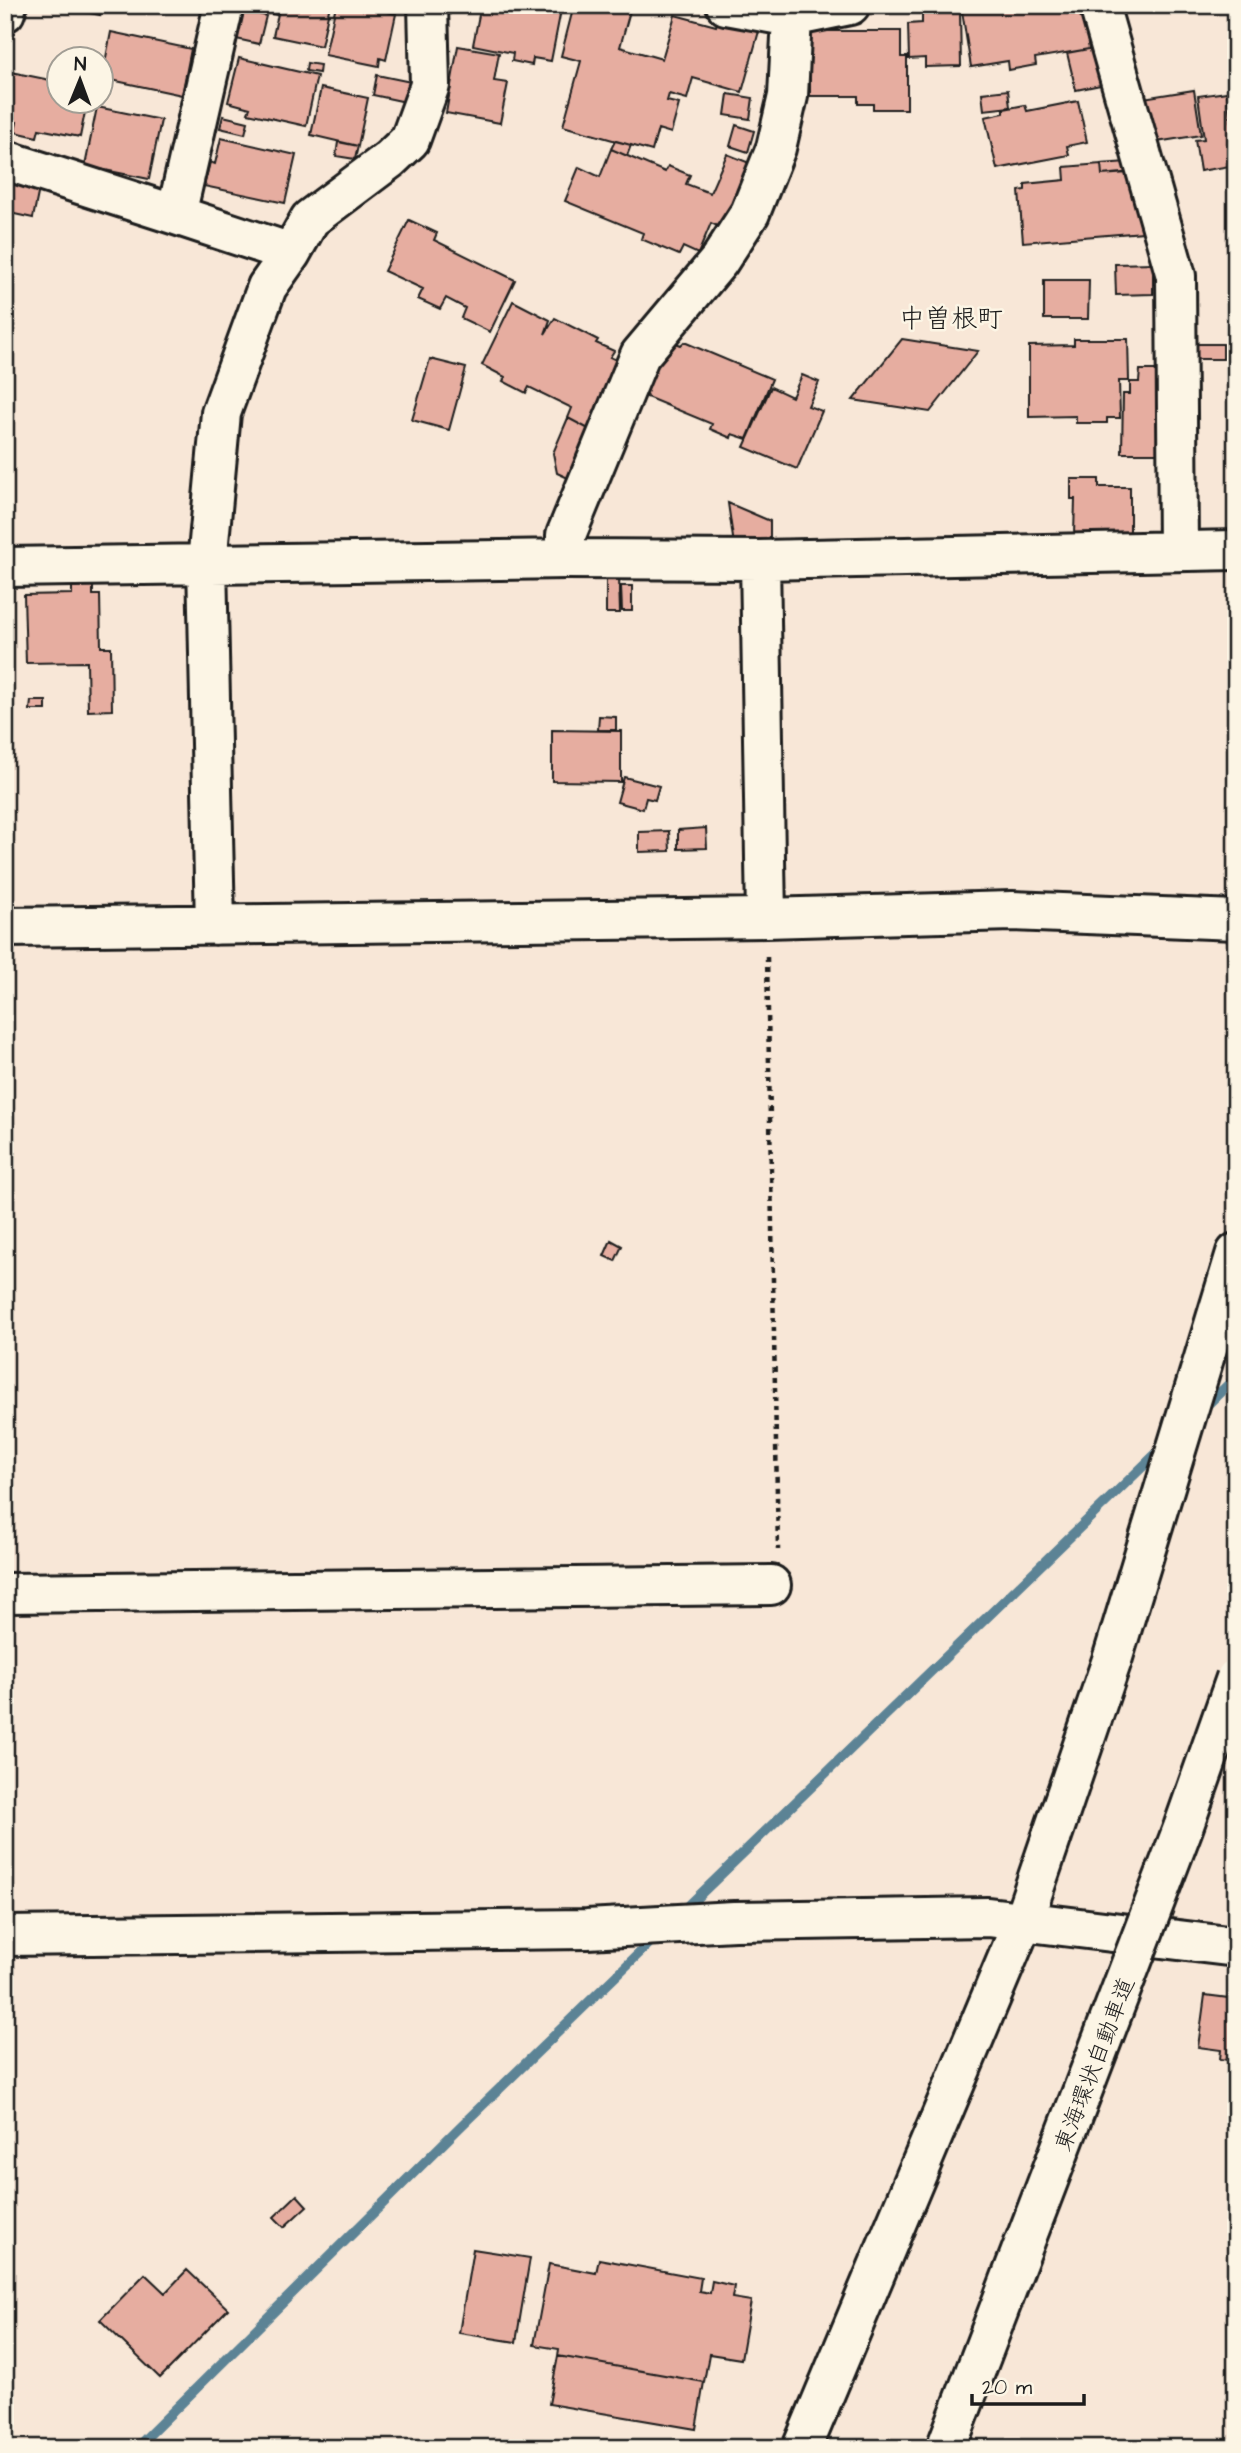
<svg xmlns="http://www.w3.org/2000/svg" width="1241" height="2453" viewBox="0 0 1241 2453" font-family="'Architects Daughter','Klee One',sans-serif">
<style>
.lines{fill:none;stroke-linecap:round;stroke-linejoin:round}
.stream{stroke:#5b8395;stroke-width:10}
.building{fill:#e6ada0;stroke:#1c1c1c;stroke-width:2}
.minor-casing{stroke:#1c1c1c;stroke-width:44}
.path{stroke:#1c1c1c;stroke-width:4.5;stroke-dasharray:5 5;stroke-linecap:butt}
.minor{stroke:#fcf5e5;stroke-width:38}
.motorway-bridge-casing{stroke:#1c1c1c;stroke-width:44;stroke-linecap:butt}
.motorway-bridge{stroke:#fcf5e5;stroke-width:38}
.labels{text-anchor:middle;stroke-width:5;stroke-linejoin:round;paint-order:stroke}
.street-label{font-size:23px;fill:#1c1c1c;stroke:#fcf5e5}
.quarter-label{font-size:26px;fill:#1c1c1c;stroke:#fcf5e5}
</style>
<rect width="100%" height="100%" fill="#f8e7d7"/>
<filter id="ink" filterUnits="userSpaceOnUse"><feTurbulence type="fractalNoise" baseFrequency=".0143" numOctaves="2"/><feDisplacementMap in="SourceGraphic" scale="14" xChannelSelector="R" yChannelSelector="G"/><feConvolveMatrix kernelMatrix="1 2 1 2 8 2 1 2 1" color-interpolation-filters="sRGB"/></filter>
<g filter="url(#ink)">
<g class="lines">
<path class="stream" d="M1203,1409L1236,1377
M682,1912L1163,1447
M136,2448L462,2125L657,1936"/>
</g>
<path class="building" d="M51,5H102L100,15Z
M268,5H280L277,15L267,13Z
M280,5H330L321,46L273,36Z
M336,5H357L396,14L386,60L380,58L379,66L325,55Z
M481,5H562L551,61L533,58L532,65L512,61L513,53L473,45Z
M574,5H609L630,11L620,47L662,59L675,15L716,26L718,20L759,31L742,92L693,78L687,99L669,94L667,101L679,104L671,133L658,129L652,151L563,126L581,61L561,56Z
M961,5H1082L1089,49L1035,58L1036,65L1009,70L1008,61L971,67Z
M239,9L266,16L259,44L232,38Z
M960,12L961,66L925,67V58L909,59L908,24L922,23V13Z
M810,31H901V57H907V109H873V104H858V96H810Z
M111,32L191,49L182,95L102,78Z
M1105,40L1115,82L1076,90L1067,53L1089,49L1088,44Z
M458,46L499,53L494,81L508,83L500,123L446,113Z
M239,58L317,76L306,126L248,113L250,108L228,102Z
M307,63L320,65L319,73L306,71Z
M11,72L60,82V102H87L80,137L39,129L37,137L15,132L17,122L5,119V100Z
M377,75L411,82L406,102L373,95Z
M321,88L368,98L358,146L311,135Z
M1008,90L1010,107L984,110L982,93Z
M1194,90L1201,135L1150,143L1143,98Z
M1227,92L1232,133H1236V165L1200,171L1195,140L1204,139L1198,96Z
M728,94L753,98L750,119L725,115Z
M1078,101L1087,142L1067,146L1069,155L997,169L985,117L1004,113V109L1025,105L1027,111Z
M97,107L161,120L149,179L85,166Z
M223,116L248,122L245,134L220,128Z
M736,125L754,131L748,152L730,146Z
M221,138L296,155L285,203L204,186L210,162L215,164Z
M615,141L631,145L627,156L611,149Z
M338,142L358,146L355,159L336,156Z
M611,149L665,172L668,166L690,175L686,184L710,193L727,154L757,166L726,230L711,223L698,254L683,247L679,255L641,239L643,233L565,201L579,167L600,177Z
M1127,162L1128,173L1102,175L1101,164Z
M1101,164L1102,175L1131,172L1132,195L1139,194L1143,232L1023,242L1019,191L1025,190V184L1065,180L1064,167Z
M5,177L40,184L33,218L5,212Z
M409,220L437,233L434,240L515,280L490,332L461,318L465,308L446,298L440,309L418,299L423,289L384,271Z
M1153,263V294L1116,295L1115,264Z
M1044,280H1089L1088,319H1044Z
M513,301L550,320L545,334L555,318L598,340L596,343L614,351L610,357L629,366L598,434L568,418L572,408L529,387L526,393L503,381L505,377L482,365Z
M666,339L681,345L684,342L772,379L747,439L732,434L731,438L710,429L712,424L637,393Z
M902,339L978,351L930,412L853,400Z
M1074,339H1128L1129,381H1119L1120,418H1107V423H1076V416L1029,417V346L1074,345Z
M1193,344H1223V359H1193Z
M430,359L466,368L449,430L412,420Z
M1140,370H1159V453H1122L1123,394H1130V382H1139Z
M802,375L819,382L808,406L822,411L797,469L744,447L771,387L792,397Z
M568,418L598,434L579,483L557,473L553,453Z
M1071,479H1099V487H1130V535H1074L1075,499H1071Z
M728,503L770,521V544L734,545Z
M606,577H619L620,613H606Z
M93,581V595H100L101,647H111L112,710L88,711L87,662L26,663L24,595L72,594V582Z
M621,586H632V611H622Z
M31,701H46V710H30Z
M599,716L616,717V730H598Z
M552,730L621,731V782L552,781Z
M624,777L659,786L655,800L646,798L643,809L617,802Z
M706,828L707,848L678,849V830Z
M669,831L670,851L639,852V832Z
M611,1240L622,1246L615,1261L604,1256Z
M1205,1995L1236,1999V2061L1220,2059L1221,2050L1198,2047Z
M297,2195L307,2206L284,2227L274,2217Z
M473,2249L530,2258L516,2342L459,2333Z
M599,2259L701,2278L699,2291L710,2293L712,2281L734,2286L732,2298L751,2301L741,2359L709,2354L704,2382L558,2356L559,2349L534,2345L549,2264L596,2273Z
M187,2270L228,2309L160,2378L100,2320L145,2274L165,2293Z
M558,2356L704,2382L696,2429L549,2404Z"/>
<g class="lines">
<defs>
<path id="minor" d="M224,5L176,215L291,253
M726,5L792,17L850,5
M1099,5L1176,276L1178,550
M5,12L7,5
M5,160L176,215
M566,559V535L640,355L719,261L750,213L776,148L788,96L792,17
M760,560L766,918
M5,567L566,559L760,560L1236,550
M215,925L207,563L221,413L267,287L291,253L310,219L390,159L410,140L430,85L428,5
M5,927L766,918L1012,911L1236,920
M5,1593L771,1585
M5,1936L587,1929L734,1921L988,1917L1236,1947
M802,2448L1023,1921L1113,1657L1236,1253"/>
</defs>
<use href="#minor" class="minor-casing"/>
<path class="path" d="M767,957L778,1550"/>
<use href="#minor" class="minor"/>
<defs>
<path id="motorway-bridge" d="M946,2448L1183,1828L1236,1678"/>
</defs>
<use href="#motorway-bridge" class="motorway-bridge-casing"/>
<use href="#motorway-bridge" class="motorway-bridge"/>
</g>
</g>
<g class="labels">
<g class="street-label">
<text transform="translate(1094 2064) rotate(-69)" y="8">東海環状自動車道</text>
</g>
<g class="quarter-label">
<text x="951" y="327">中曽根町</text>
</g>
</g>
<rect width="1241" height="2453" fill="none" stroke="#fcf5e5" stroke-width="28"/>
<rect x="14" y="14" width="1213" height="2425" fill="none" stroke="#1c1c1c" stroke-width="2.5" filter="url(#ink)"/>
<g transform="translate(80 80) rotate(1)"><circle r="33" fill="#fcf5e5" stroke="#a29e95" stroke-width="2"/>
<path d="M0-5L12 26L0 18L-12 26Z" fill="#1c1c1c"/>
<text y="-10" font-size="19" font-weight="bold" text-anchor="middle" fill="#1c1c1c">N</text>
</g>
<path d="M972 2394v10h112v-10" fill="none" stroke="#1c1c1c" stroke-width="3.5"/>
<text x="982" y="2394" font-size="21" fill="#1c1c1c" stroke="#fcf5e5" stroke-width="5" paint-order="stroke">20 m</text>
</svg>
